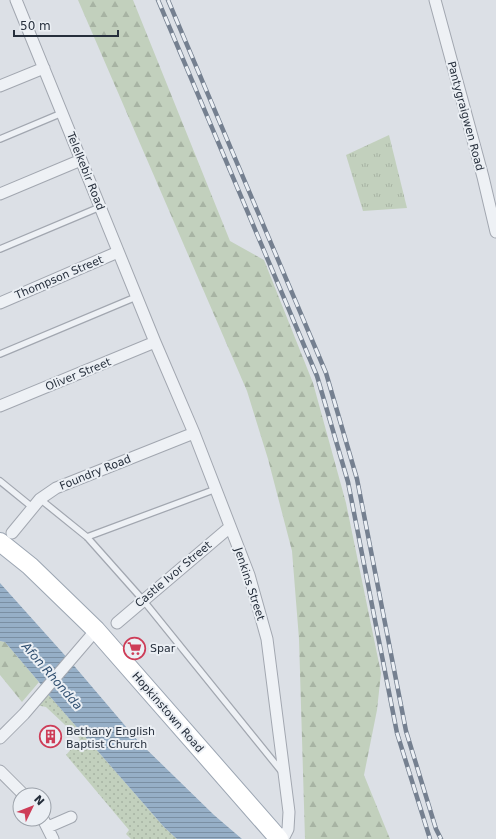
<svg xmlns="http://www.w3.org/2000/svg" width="496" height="839" viewBox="0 0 496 839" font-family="'DejaVu Sans',sans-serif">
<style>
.grass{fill:url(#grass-dots)}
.forest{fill:url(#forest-firs)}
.park{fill:url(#park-tufts)}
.water{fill:url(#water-rules)}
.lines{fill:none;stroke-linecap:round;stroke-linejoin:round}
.service-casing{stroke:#a2a7b0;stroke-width:8}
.minor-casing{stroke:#a2a7b0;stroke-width:13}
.primary-casing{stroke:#9ba5b2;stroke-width:20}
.service{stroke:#eef1f5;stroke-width:5.5}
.minor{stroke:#eef1f5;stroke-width:11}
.primary{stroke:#fff;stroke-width:18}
.rail-casing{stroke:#758090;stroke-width:4.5}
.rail{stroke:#ebeff4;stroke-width:3;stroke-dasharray:9;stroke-linecap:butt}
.labels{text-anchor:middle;stroke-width:4;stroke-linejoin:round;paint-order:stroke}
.street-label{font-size:11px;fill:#262f3c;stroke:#ebeff4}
.poi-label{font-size:11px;fill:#262f3c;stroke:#ebeff4;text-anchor:start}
.water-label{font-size:12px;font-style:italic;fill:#304f70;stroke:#ebeff4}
</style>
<defs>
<pattern id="grass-dots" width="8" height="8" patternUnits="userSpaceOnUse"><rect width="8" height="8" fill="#c2d0bd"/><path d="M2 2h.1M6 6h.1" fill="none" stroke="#a7b3a3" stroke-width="1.8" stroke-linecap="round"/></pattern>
<pattern id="forest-firs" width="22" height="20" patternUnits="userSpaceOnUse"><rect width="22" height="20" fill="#c2d0bd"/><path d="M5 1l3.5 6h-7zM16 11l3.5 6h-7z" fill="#a7b3a3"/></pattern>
<pattern id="park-tufts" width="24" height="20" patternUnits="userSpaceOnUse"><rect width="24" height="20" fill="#c2d0bd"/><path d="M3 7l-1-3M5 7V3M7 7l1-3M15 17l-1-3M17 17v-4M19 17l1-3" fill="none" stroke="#a7b3a3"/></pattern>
<pattern id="water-rules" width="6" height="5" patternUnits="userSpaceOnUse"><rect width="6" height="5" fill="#96afc7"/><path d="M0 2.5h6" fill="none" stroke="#7a8fa3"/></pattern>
</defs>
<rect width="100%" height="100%" fill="#dce0e6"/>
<path class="grass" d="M47,693L164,827L177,839H131L126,834L129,830L66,755L80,739L46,707L36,705Z"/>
<path class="forest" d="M78,0H133L230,241L264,260L313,383L346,503L381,673L377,710L364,775L390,839H305L299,639L292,551L268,459L247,391Z
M0,641L5,642L39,682L22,702L0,675Z"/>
<path class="park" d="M389,135L407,208L363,211L346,155Z"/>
<path class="water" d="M0,583L70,661L139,742L214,815L242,839H177L164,827L47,693L39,682L5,642L0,641Z"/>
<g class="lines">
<defs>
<path id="service" d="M0,139L62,113
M0,249L100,207
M0,354L136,297
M0,481L32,507
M40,499L87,537L143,600L282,772
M87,537L216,489"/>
<path id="minor" d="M16,0L155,342L194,433L249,575L267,639L289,812L288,829L283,839
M435,0L483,177L496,232
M0,86L44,68
M0,194L81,160
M0,303L118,252
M0,406L155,342
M12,533L40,499L56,488L194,433
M117,623L230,527
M0,738L24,714L96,630
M0,771L24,795
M43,819L53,839
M48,827L71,817"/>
<path id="primary" d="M0,542L30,566L96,630L279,839"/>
</defs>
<use href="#service" class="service-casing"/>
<use href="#minor" class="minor-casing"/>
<use href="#primary" class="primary-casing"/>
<use href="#service" class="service"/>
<use href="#minor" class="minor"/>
<use href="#primary" class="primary"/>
<defs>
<path id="rail" d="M158,0L317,376L348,482L397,733L430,839
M168,0L326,373L357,479L406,731L436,829L441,839"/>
</defs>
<use href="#rail" class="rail-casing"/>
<use href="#rail" class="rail"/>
</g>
<defs>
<symbol id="supermarket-ring" viewBox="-11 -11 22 22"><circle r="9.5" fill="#ebeff4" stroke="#ce3d58" stroke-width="1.5"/><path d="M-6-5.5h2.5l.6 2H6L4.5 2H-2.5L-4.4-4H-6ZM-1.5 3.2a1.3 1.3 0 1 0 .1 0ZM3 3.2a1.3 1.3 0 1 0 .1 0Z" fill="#ce3d58"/></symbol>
<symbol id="building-ring" viewBox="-11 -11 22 22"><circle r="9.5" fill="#ebeff4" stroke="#ce3d58" stroke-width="1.5"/><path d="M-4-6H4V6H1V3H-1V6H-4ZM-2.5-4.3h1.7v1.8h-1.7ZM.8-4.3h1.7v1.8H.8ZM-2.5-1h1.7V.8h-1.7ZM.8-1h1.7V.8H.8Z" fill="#ce3d58"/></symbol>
</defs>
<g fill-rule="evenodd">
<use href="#supermarket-ring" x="122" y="636" width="25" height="25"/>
<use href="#building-ring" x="38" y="724" width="25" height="25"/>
</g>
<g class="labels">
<g class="street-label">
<text transform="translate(466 116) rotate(75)" y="4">Pantygraigwen Road</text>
<text transform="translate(86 171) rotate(68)" y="4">Telelkebir Road</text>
<text transform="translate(59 277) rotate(-23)" y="4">Thompson Street</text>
<text transform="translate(78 374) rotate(-22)" y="4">Oliver Street</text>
<text transform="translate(95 472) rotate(-22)" y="4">Foundry Road</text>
<text transform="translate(173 574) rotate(-40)" y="4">Castle Ivor Street</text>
<text transform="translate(250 584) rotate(72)" y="4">Jenkins Street</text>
<text transform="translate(168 712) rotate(49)" y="4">Hopkinstown Road</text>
</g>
<g class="poi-label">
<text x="150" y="652">Spar</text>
<text x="66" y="735">Bethany English<tspan x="66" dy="13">Baptist Church</tspan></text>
</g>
<g class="water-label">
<text transform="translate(52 676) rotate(49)" y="4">Afon Rhondda</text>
</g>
</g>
<g transform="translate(32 807) rotate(47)"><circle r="19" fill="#ebeff4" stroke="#9ca2aa"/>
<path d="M0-3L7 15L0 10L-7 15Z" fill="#ce3d58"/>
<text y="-6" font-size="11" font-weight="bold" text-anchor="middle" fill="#262f3c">N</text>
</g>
<path d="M14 30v6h104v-6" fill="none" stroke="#262f3c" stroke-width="2"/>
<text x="20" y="30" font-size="12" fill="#262f3c" stroke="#ebeff4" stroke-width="3" paint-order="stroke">50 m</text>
</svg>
